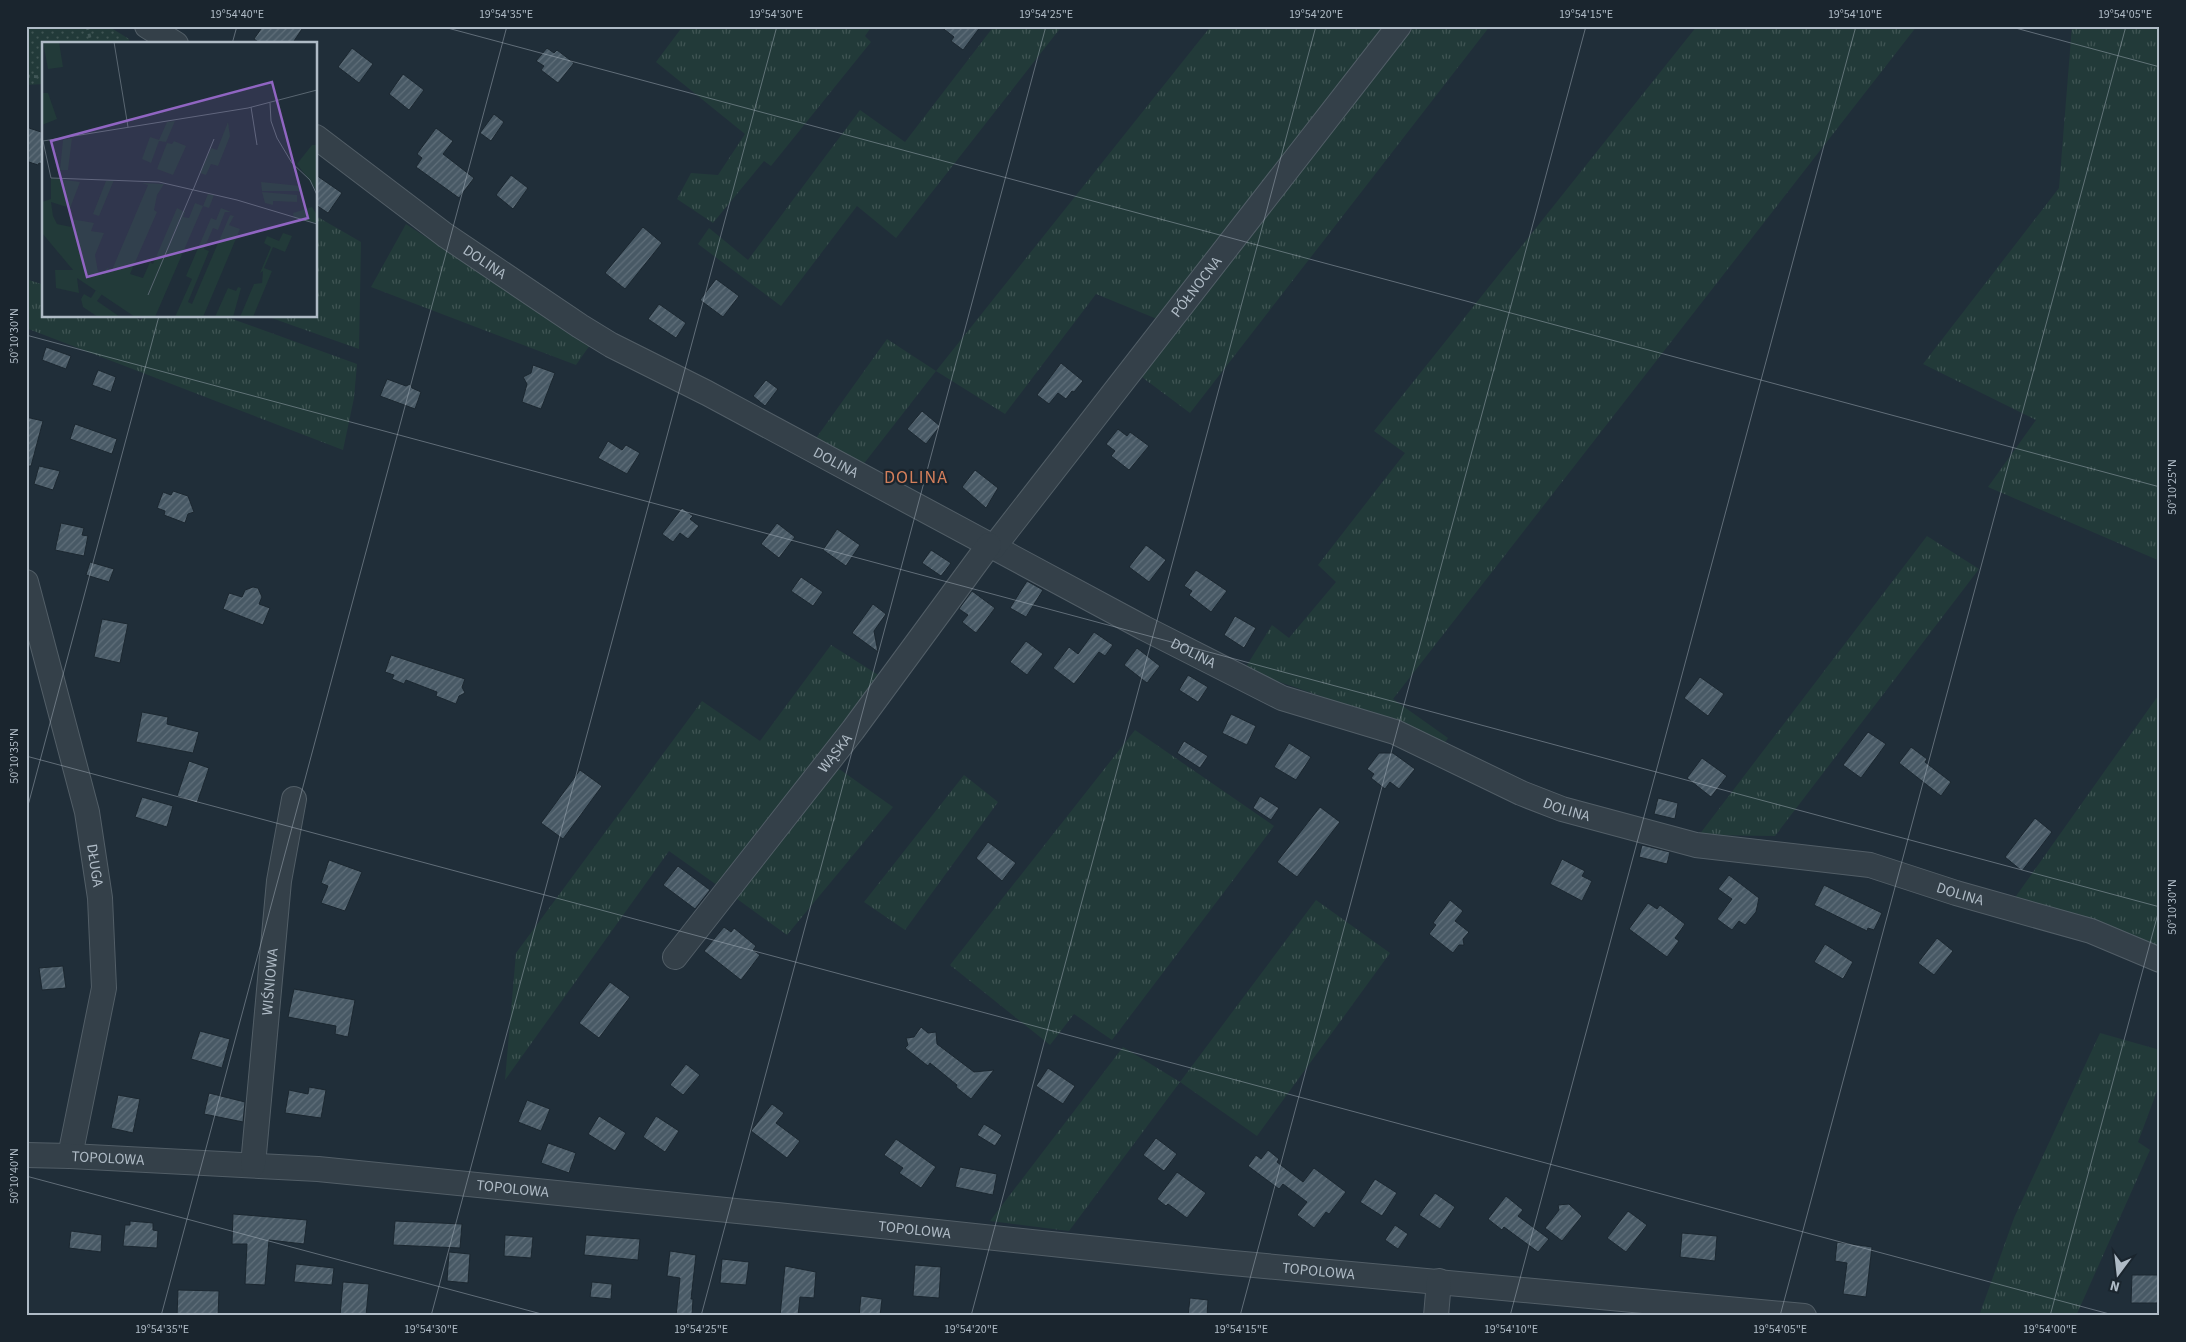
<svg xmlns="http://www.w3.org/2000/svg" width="2186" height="1342" viewBox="0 0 2186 1342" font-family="'Source Sans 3',sans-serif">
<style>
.grass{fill:url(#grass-tufts)}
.park{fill:url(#park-dots)}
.building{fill:url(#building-hatch);stroke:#1b2730}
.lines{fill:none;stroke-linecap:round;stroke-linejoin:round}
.minor-casing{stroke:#525e67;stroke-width:26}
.path{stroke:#405656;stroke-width:3;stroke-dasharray:4 4;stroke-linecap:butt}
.minor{stroke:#344049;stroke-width:24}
.ticks{fill:none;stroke:#afbbc6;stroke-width:1;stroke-opacity:0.45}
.labels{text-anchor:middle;stroke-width:4.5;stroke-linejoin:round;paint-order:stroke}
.street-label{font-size:15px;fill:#afbbc6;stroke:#1a252e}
.quarter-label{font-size:18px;letter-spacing:1px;fill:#d47f5b;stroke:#1a252e}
.inset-road{fill:none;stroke:#596671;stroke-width:1}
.view{fill:#9065c2;fill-opacity:0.15;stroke:#9065c2;stroke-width:2.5}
.inset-edge{fill:none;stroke:#afbbc6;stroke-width:2.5}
.neatline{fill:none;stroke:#afbbc6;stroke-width:2}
.ticks-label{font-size:12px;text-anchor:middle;fill:#afbbc6}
</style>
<defs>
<pattern id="grass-tufts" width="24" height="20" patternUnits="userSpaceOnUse" patternTransform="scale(1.25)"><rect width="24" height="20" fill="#223a39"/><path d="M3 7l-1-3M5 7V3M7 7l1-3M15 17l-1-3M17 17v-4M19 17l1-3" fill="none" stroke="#405554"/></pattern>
<pattern id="park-dots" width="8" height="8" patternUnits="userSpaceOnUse" patternTransform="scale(1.25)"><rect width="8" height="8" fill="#223a39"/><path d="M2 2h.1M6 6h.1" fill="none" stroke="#405554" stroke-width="1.8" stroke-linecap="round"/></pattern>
<pattern id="building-hatch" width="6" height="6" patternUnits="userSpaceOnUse" patternTransform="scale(1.25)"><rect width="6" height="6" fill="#485965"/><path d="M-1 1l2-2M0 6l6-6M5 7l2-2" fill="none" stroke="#606f7a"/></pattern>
</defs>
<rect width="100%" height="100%" fill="#202e39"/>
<path class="grass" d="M683,26H872L865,36L871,42L771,166L764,161L713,223L677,199L691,173L718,175L745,134L656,62Z
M994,26H1062L896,238L857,206L781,306L698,244L709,228L748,260L860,110L905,142Z
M1211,26H1490L1190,413L1123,363L1157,319L1096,294L1005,414L936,371L862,466L814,441L887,339L936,371Z
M1697,26H1917L1393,699L1448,738L1442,747L1376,715L1244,670L1272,625L1289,638L1336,582L1318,565L1405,453L1374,431Z
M2072,26H2160V561L1988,487L2036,420L1923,364L2059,188Z
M316,216L361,242L359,349L266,316H316Z
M406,224L590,345L576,365L371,287Z
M26,279L44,285V316H131L141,320L143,316H224L357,364L354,398L343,450L26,328Z
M1927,536L1979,569L1775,836L1699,835Z
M831,645L883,678L721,888L669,851L505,1080L516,953L702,701L760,741Z
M2160,693V950L2014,899Z
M1135,730L1274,826L1112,1040L1074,1014L1050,1045L950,965Z
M835,766L893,807L787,935L733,896Z
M964,775L998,802L905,930L864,902Z
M1316,900L1390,953L1257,1136L1180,1082L1069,1231L990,1221L1123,1047L1180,1082Z
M2100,1033L2160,1050V1083L2138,1142L2150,1150L2076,1316H1979L2014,1218Z"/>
<path class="park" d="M26,26H108L129,39V44H44V84L26,85Z"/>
<path class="building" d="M263,26H304L292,44H261L254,39Z
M940,26H981L963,50L951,41L954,37Z
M352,48L373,64L359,83L338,67Z
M547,48L554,53L557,50L574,63L558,83L541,70L544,66L536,61Z
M403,74L424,90L409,110L389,94Z
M494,114L504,122L491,141L480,133Z
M26,127L44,133V164L39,163L38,165L26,161Z
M436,128L453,141L443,154L474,178L459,198L416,167L422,158L417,154Z
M316,175L342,193L328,213L316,205Z
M511,175L528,188L513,209L496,195Z
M643,227L662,243L625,289L605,273Z
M716,279L739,296L723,317L700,300Z
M659,304L686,323L676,338L648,319Z
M46,347L71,356L66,369L42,360Z
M1061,363L1083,381L1074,392L1072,391L1066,399L1058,393L1049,404L1037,395Z
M533,365L555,373L541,409L522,402L527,384L523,377L531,373Z
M98,370L116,377L111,392L92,385Z
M387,379L406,386L410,384L412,388L421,392L415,409L380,396Z
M766,380L778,389L765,406L753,396Z
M922,411L940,426L926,444L907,429Z
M26,417L43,421L31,466H26Z
M75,424L117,439L112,454L70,439Z
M1118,429L1127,436L1130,432L1149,446L1129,470L1111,456L1115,451L1106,444Z
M608,441L622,450L626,445L640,453L627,474L598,458Z
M39,466L60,471L53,490L34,484Z
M975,470L998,488L986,508L962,487Z
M173,491L188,496L194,512L188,514L185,523L164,515L165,511L157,508L163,492L171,495Z
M682,508L693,516L690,519L699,526L688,539L680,533L673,542L662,534Z
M61,523L84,528L82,535L88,536L84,556L55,550Z
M777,523L795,537L779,558L761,544Z
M837,529L860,545L846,566L823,550Z
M1146,545L1166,560L1149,582L1129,567Z
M931,550L951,563L941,576L922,563Z
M90,562L114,569L109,582L86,575Z
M1196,570L1227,591L1211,612L1189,595L1192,591L1184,586Z
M801,577L823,592L813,606L791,591Z
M1027,581L1043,590L1026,617L1010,608Z
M253,587L258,588L262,597L259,604L270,608L263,625L223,609L229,593L242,597L245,590Z
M972,591L995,608L976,633L962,622L968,615L959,609Z
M873,604L886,614L874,631L878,652L852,633Z
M1235,616L1256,628L1244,648L1224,635Z
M102,619L128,624L120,663L94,657Z
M1094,632L1113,645L1105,656L1099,652L1074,684L1053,668L1069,647L1078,654Z
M1026,641L1043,654L1027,675L1010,662Z
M1137,648L1160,666L1147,683L1124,665Z
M391,655L465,679L462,687L465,693L459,696L456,704L436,696L437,692L406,680L404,684L392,679L394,675L385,672Z
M1188,675L1208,687L1198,702L1179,690Z
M1700,677L1724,694L1708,716L1684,698Z
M142,712L168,717L167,724L199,732L193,753L136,742Z
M1231,714L1256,726L1247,745L1222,733Z
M1868,732L1886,744L1861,778L1843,765Z
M1184,741L1208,756L1200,768L1177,753Z
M1289,743L1311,757L1296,780L1274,767Z
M1911,747L1927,759L1925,762L1951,782L1941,796L1899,763Z
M1379,753H1393L1415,769L1399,789L1390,782L1385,789L1371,778L1374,774L1367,769Z
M1702,758L1727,776L1711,797L1687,778Z
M189,761L209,768L197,803L177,796Z
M580,770L602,786L563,839L541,823Z
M1260,796L1279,808L1271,820L1253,808Z
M142,797L173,806L167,827L135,817Z
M1658,798L1678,803L1675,819L1654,814Z
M1320,807L1340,822L1297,877L1277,862Z
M2035,818L2052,832L2022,871L2005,857Z
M988,842L1016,863L1002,881L976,858Z
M1642,845L1670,852L1667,864L1639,857Z
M1562,859L1585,871L1582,876L1592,881L1582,901L1550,884Z
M329,860L362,872L345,911L321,903L328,886L321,883Z
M678,866L710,890L695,909L663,885Z
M1729,875L1759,898L1756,912L1745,925L1739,921L1732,930L1717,919L1732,899L1718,889Z
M1824,885L1882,913L1874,930L1868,928L1867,931L1814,905Z
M1450,900L1463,911L1455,921L1469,932L1463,939L1464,945H1459L1453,953L1429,934L1436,925L1433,923Z
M1648,903L1657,909L1660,905L1685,924L1675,938L1679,941L1667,957L1629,929Z
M724,927L731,932L734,928L756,946L753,950L760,955L741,980L704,951Z
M1937,938L1953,951L1934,975L1918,963Z
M1825,944L1853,962L1843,979L1814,962Z
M63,966L66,988L42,990L39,968Z
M610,982L630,997L599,1038L579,1023Z
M294,989L355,1000L348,1037L335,1034L336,1026L288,1017Z
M921,1027L928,1033L936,1032L937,1044L974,1072L994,1070L971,1099L956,1087L957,1085L930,1063L928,1066L905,1048L908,1045L906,1038L914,1037Z
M200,1031L230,1039L222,1068L191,1059Z
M686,1064L700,1075L683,1095L670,1085Z
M1048,1068L1075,1086L1063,1104L1036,1086Z
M309,1087L326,1090L321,1118L285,1113L289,1090L308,1094Z
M209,1093L245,1102L243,1122L204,1114Z
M118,1095L140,1099L133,1133L111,1128Z
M527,1100L550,1109L541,1131L518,1122Z
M772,1104L784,1113L776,1123L800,1141L787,1158L751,1131Z
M599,1116L626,1133L615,1151L588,1134Z
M656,1116L679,1131L665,1152L643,1137Z
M984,1124L1002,1135L995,1146L977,1135Z
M1156,1138L1177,1154L1164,1171L1143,1155Z
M896,1139L936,1167L921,1188L899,1173L903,1168L884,1155Z
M548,1143L576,1153L569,1173L541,1163Z
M1268,1150L1279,1159L1277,1162L1303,1182L1314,1168L1346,1192L1329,1214L1326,1212L1314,1228L1297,1215L1307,1202L1283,1184L1279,1189L1248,1166L1256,1155L1261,1159Z
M960,1167L997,1174L993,1195L955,1187Z
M1177,1172L1206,1193L1187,1218L1168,1204L1166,1206L1157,1199Z
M1375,1179L1397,1193L1382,1216L1360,1202Z
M1435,1193L1455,1207L1440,1229L1419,1215Z
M1506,1196L1523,1210L1518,1216L1549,1239L1538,1252L1504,1227L1502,1230L1488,1219Z
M1569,1204L1582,1216L1562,1241L1545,1228L1559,1210L1558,1205Z
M1628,1211L1647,1225L1626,1252L1607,1238Z
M233,1214L307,1220L304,1244L269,1240L265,1285L245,1284L247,1244H232Z
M130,1221L153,1223V1230L158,1231L157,1248L123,1246L125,1225H130Z
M395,1221L462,1224L460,1248L393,1245Z
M1395,1225L1408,1234L1398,1249L1385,1240Z
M71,1231L102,1235L101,1252L69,1248Z
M1682,1233L1717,1236L1715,1261L1680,1257Z
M505,1235L533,1237L531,1258L504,1256Z
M586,1235L640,1239L638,1260L584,1255Z
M1837,1242L1872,1247L1866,1297L1843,1294L1847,1263L1835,1261Z
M670,1251L696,1255L691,1299H693L692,1316H676L680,1278L667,1276Z
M449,1252L470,1254L468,1283L447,1281Z
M722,1259L749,1262L746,1285L720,1283Z
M296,1264L334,1268L332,1285L294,1282Z
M915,1265L941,1267L939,1298L913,1296Z
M785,1266L816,1272L814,1298L800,1297L798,1316H780Z
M2132,1275H2160V1303H2131Z
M343,1282L369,1284L366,1316H340Z
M592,1282L612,1284L611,1299L590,1297Z
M178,1290L219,1291L218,1316H177Z
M861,1296L882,1299L880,1316H859Z
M1190,1298L1208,1300L1207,1316H1188Z"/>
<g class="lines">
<defs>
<g id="minor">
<path d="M147,26L176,44"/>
<path id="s1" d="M316,137L445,235L580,326L611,345L707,393L1144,628L1282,698L1395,732L1521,793L1562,809L1696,845L1870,865L1956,893L2091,931L2160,960"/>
<path id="s2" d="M993,548L1399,26"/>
<path id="s3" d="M26,582L87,812L100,898L104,988L70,1156"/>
<path id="s4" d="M675,957L853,730L989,545"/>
<path id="s5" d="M26,1155L70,1156L318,1169L777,1215L1222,1262L1804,1316"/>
<path id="s6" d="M253,1165L279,881L294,799"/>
<path d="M1436,1316L1439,1281"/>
</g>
</defs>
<use href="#minor" class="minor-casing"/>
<path class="path" d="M87,26L90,38L88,44
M26,76L44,77"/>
<use href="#minor" class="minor"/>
</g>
<path class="ticks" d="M440,26L2160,487M2008,26L2160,67M232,44L237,26M26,335L2160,907M26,756L2117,1316M26,813L159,316M26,1176L549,1316M161,1316L507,26M431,1316L777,26M701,1316L1046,26M971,1316L1316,26M1240,1316L1586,26M1510,1316L1856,26M1780,1316L2126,26M2050,1316L2160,906"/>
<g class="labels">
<g class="street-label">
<text dy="5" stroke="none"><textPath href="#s1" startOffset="210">DOLINA</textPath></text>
<text dy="5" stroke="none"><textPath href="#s2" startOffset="331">PÓŁNOCNA</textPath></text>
<text dy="5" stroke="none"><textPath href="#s1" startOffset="615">DOLINA</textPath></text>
<text dy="5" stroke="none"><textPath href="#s1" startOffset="1020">DOLINA</textPath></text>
<text dy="5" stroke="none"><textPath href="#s4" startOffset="259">WĄSKA</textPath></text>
<text dy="5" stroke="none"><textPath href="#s1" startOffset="1426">DOLINA</textPath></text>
<text dy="5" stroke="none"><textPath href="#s3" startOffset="292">DŁUGA</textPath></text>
<text dy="5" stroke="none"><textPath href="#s1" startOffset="1830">DOLINA</textPath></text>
<text dy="5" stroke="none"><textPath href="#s6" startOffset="184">WIŚNIOWA</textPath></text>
<text dy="5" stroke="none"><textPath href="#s5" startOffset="82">TOPOLOWA</textPath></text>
<text dy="5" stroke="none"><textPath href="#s5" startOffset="488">TOPOLOWA</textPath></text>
<text dy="5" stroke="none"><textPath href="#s5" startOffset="892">TOPOLOWA</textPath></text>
<text dy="5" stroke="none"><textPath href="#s5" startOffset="1298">TOPOLOWA</textPath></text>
</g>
<g class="quarter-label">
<text x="916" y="483">DOLINA</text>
</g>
</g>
<g transform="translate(42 42)">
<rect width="275" height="275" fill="#202e39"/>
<path d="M1,0H17L21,25L6,27ZM0,51H6L15,77L0,83ZM133,79L124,100L117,99L109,121L100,117L108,95L117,98L125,80ZM186,80L188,94L176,124L169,122L164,133L158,131L169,106L175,108ZM30,96L26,128H18L21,98ZM132,99L144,104L131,133L115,127L125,101L130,102ZM9,136L38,140L28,166L9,160L11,174L15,182L29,185V177L52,181L49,189L62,191L53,213L56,230L61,233L65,226L70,228L106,143L100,141L122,142L115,153L112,168L115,170L88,232L101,236L108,220L111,222L135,166L143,170L141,175L147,176L153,161L161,164L166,152L172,153L167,166L161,164L113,275H93L35,236L37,251L14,246L13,228H31L0,191V160L9,157ZM72,138L57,174L51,172L64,139ZM219,140L259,144V149H220ZM220,150L255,153V160L231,159V163L223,161ZM179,166L189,170H183L176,188L171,186L162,207L167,209L146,260L150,262L188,173L192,174L187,183L198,187L188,211L161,275H133L150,237L144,234L169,176L174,178ZM241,191L250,194L243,210L231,205L222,226L230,229L211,275H198L212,242L220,241L221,229L218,231L229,205L222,201L225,194L237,199ZM196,245L199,246L191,275H173L186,246L194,249Z" fill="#223a39"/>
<path d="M54,248L60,252L55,259L78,275H56L41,265L39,257L42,252L49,256Z" fill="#223a39"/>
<path d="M270,103H275V149L255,122ZM270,165L275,173V181L252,176L251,171Z" fill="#223a39"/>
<path class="inset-road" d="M72,0L86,85M228,61L229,79L235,96L250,121L268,138L275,153M209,65L215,103M1,99L9,136L117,140L195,158L275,182M1,99L206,66L275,48M151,148L172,97M106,253L151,147"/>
<path class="view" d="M230,40L266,176L45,235L9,99Z"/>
<rect width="275" height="275" class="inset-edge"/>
</g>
<rect width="2186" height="1342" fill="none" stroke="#1a252e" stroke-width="55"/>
<g transform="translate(2118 1274) rotate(195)" stroke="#1a252e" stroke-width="4" paint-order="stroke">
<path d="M0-4L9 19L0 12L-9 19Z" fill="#afbbc6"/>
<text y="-8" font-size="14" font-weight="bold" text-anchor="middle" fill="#afbbc6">N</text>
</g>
<rect x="28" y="28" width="2130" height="1286" class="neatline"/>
<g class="ticks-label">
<text x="237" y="18">19°54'40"E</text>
<text x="506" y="18">19°54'35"E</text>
<text x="776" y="18">19°54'30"E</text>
<text x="1046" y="18">19°54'25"E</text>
<text x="1316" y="18">19°54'20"E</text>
<text x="1586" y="18">19°54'15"E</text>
<text x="1855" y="18">19°54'10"E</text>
<text x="2125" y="18">19°54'05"E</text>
<text transform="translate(14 336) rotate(-90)" y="4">50°10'30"N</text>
<text transform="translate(2172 487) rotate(-90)" y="4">50°10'25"N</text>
<text transform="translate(14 756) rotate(-90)" y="4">50°10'35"N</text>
<text transform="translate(2172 907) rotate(-90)" y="4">50°10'30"N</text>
<text transform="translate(14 1176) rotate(-90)" y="4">50°10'40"N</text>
<text x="162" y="1333">19°54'35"E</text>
<text x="431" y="1333">19°54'30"E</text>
<text x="701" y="1333">19°54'25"E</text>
<text x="971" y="1333">19°54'20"E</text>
<text x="1241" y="1333">19°54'15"E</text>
<text x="1511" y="1333">19°54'10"E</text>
<text x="1780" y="1333">19°54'05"E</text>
<text x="2050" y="1333">19°54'00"E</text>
</g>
</svg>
